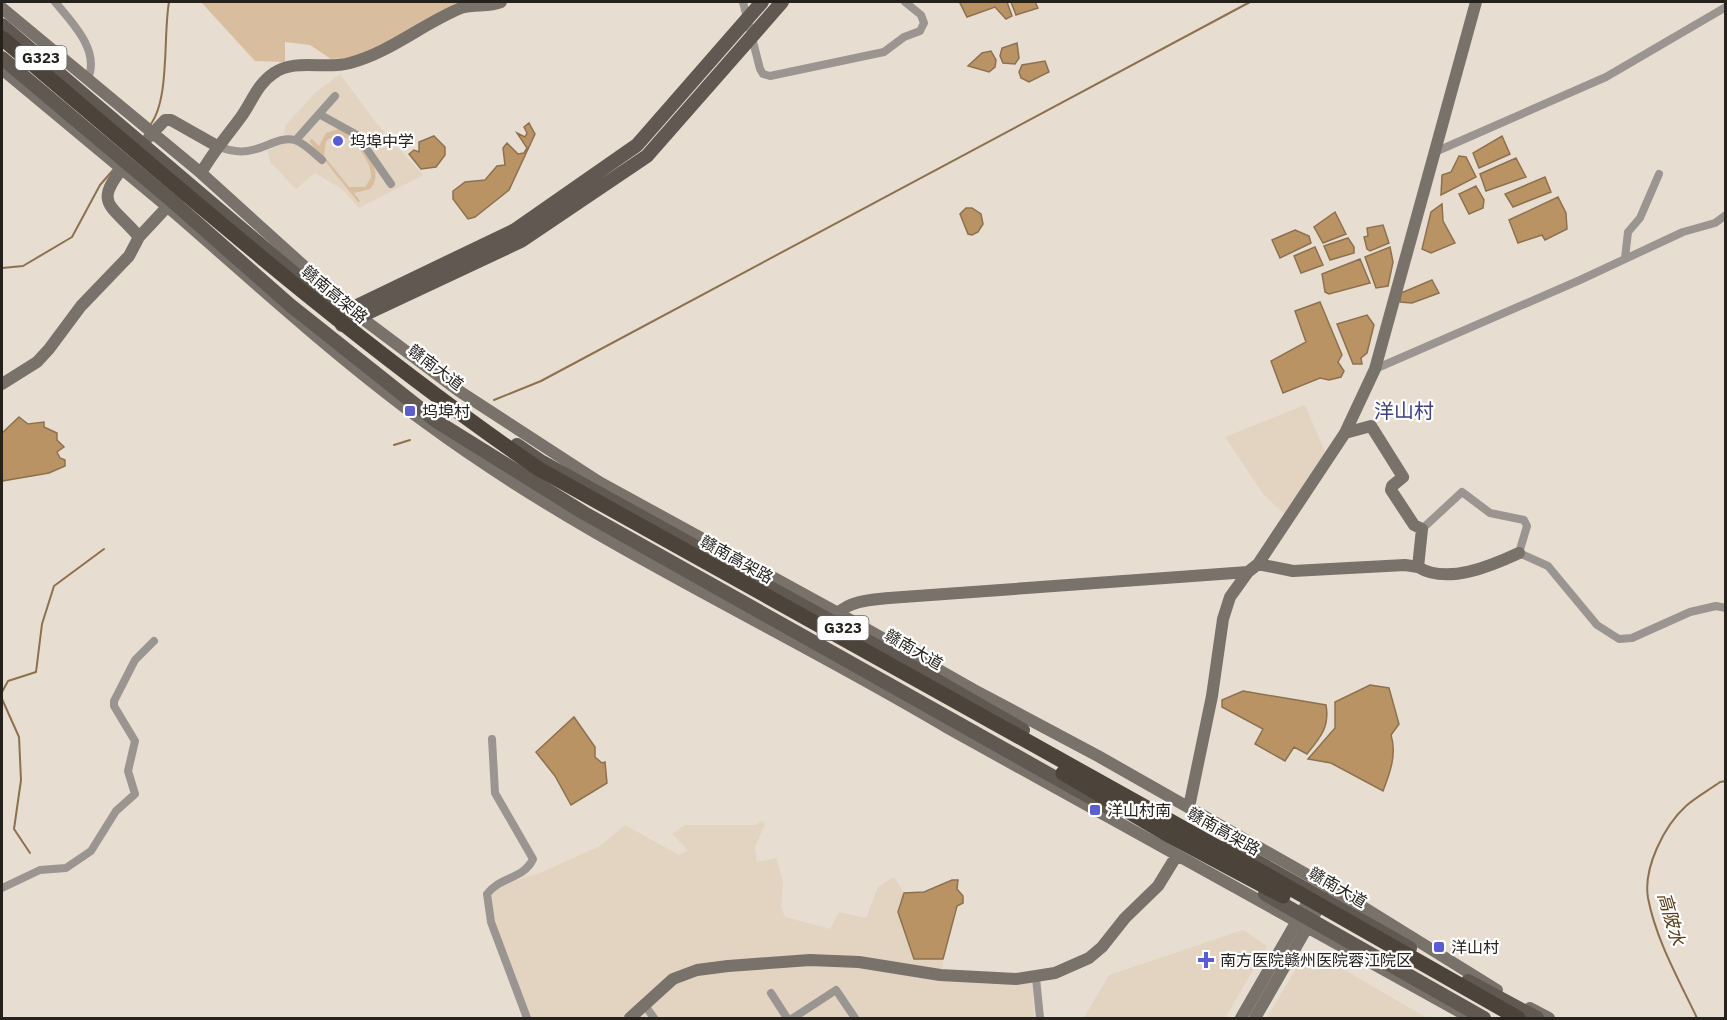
<svg xmlns="http://www.w3.org/2000/svg" width="1727" height="1020" viewBox="0 0 1727 1020" font-family="'IBM Plex Sans','Noto Sans SC',sans-serif">
<style>
.built{fill:#e3d3c1}
.green{fill:#d8bd9e;fill-rule:evenodd}
.water{fill:#ba9365;stroke:#8d714f;stroke-width:1.5}
.lines{fill:none;stroke-linecap:round;stroke-linejoin:round}
.stream{stroke:#8d714f;stroke-width:2}
.street{stroke:#9a9590;stroke-width:8}
.secondary{stroke:#78726b;stroke-width:12}
.primary{stroke:#615951;stroke-width:14}
.highway{stroke:#4c443a;stroke-width:15}
.poi-dot{fill:#5b5dd5;stroke:#fff;stroke-width:2}
.labels{text-anchor:middle;stroke-width:4.5;stroke-linejoin:round;paint-order:stroke}
.shield{fill:#fff;stroke:#666461;stroke-width:1.5}
.shield-label{font-size:15px;font-weight:bold;fill:#25211d}
.poi-label{font-size:16px;fill:#25211d;stroke:#fff;text-anchor:start}
.street-label{font-size:16px;fill:#25211d;stroke:#fff}
.water-label{font-size:18px;font-style:italic;fill:#583c18;stroke:#fff}
.quarter-label{font-size:20px;fill:#3d417e;stroke:#fff}
</style>
<rect width="100%" height="100%" fill="#e8ddd1"/>
<path class="built" d="M340,74L377,124L423,175L359,208L342,189L315,173L296,189L271,163L267,151L284,143L285,126L315,93Z
M1305,405L1325,452L1287,516L1263,494L1225,437Z
M762,821L765,824L755,847L757,862L776,858L783,881L781,908L785,917L830,929L839,912L866,918L878,887L894,877L904,893L899,904L900,919L914,958L943,959L942,971L1032,975L1034,1018H530L490,906L491,891L501,885L540,873L600,846L625,825L679,855L688,850L672,834L685,825H755Z
M1243,930L1267,946L1225,1018H1084L1109,975Z
M1324,958L1427,1018H1267L1298,965Z"/>
<path class="green" d="M201,2H484L358,57L331,59L310,45L285,42V62L255,61Z
M338,129L349,132C361,148 387,170 370,189L354,193L360,201L358,202L309,141L312,139L319,146L326,133ZM336,135C352,135 373,162 371,178L365,187H349L324,156L326,141Z"/>
<path class="water" d="M962,2H1007L1012,16L1006,19L995,7L967,17L960,3Z
M1011,2H1035L1038,8L1016,15Z
M1017,43L1019,58L1015,64L1003,63L1000,56L1002,48Z
M991,51L996,60L995,67L989,72L968,66L982,53Z
M1045,61L1049,72L1029,82L1021,78L1019,72L1022,65Z
M529,123L535,134L509,190L475,217L468,219L453,199V191L465,182L485,180L497,166L505,165L503,148L507,143L518,154L524,153L527,148L517,133L525,137L527,133L524,127Z
M434,136L445,147V155L436,167L421,169L409,154L414,150L419,152V142Z
M1502,136L1510,154L1479,168L1473,153Z
M1459,156L1466,157L1476,177L1441,195L1442,175L1451,172Z
M1516,158L1526,177L1486,191L1480,174Z
M1545,177L1551,192L1513,207L1505,194Z
M1476,186L1484,200L1483,208L1469,214L1459,194Z
M1558,197L1566,213L1567,229L1545,240L1542,235L1518,243L1509,220Z
M1442,204L1443,221L1455,243L1431,253L1422,249L1431,212Z
M966,208H972L981,214L983,224L978,232L972,235L968,234L960,214Z
M1335,212L1346,234L1323,243L1314,227Z
M1383,225L1389,243L1370,251L1367,249L1364,237L1368,236L1367,228Z
M1295,230L1309,236L1311,243L1280,258L1272,240Z
M1348,238L1354,247V253L1330,260L1324,246Z
M1315,247L1323,265L1301,273L1294,256Z
M1390,247L1393,262L1388,286L1376,288L1365,257Z
M1360,259L1370,283L1329,294L1325,292L1322,274Z
M1432,280L1439,293L1412,303L1400,302L1401,293Z
M1320,302L1342,355L1338,362L1344,371L1341,377L1329,380L1320,378L1283,393L1271,361L1306,342L1295,311Z
M1367,315L1374,325L1367,353L1361,358L1362,364H1353L1337,324Z
M19,417L28,424L44,422V427L57,433V440L64,447L57,452L60,458L65,460V466L49,473L2,481V433Z
M1370,685L1389,688L1399,724L1391,735C1397,754 1390,773 1383,791L1331,763L1308,759L1335,728V702Z
M1243,691L1326,705C1330,727 1320,738 1307,754L1294,747L1285,761L1255,744L1263,729L1222,707V700Z
M574,717L595,747V757L602,763L605,762L607,783L571,805L555,776L536,752Z
M952,880H958L957,889L963,896V903L957,906L943,959H914L898,912L904,893L924,892Z"/>
<g class="lines">
<path class="stream" d="M150,125C170,100 163,35 169,2
M2,268L23,266L72,237L100,185L114,169
M494,400L541,381L1250,2
M394,445L410,440
M2,692L8,681L36,672L42,624L54,586L104,549
M2,699L19,737L21,780L14,829L30,853
M1697,1018C1679,980 1656,940 1648,898C1643,868 1664,826 1686,806C1696,797 1709,790 1720,782L1726,781"/>
<path class="street" d="M55,2C71,21 102,52 87,80
M743,2L760,69L763,74L770,76L884,52L904,37L920,31L924,23L921,15L905,2
M319,114L357,135L391,184
M296,140L335,96
M217,146C257,163 272,134 295,140C304,143 315,154 322,160
M1435,152L1606,77L1726,7
M1625,258L1628,232L1640,218L1659,174
M1375,369L1580,280L1683,232L1715,223L1726,215
M1422,529L1462,492L1490,513L1524,520L1527,526L1519,553L1548,566L1597,625L1619,639L1632,638L1690,612L1716,606L1726,608
M492,739L495,793L533,859C524,879 499,877 487,894L491,922L527,1018
M2,888L40,870L66,868L91,851L116,811L135,794L128,771L135,741L114,706V701L135,660L154,641
M1036,978L1040,1018
M771,993L787,1018
M644,1004L654,1018
M793,1018L836,990L855,1018"/>
<path class="secondary" d="M2,8L201,173L359,316L459,391L599,482L838,613L974,690L1098,756L1355,902L1497,990
M2,69C59,117 118,165 176,214C258,285 338,359 426,423C589,543 775,625 948,728L1471,1018
M149,137L165,120H171L217,146
M126,164C91,205 112,204 139,237
M201,173C213,152 227,136 241,117C252,102 257,84 274,73C295,58 326,70 350,63C391,52 422,24 461,8C474,3 488,8 501,2
M2,384L37,362L49,349L81,306L129,256L139,237L167,207
M1258,564L1293,571L1405,565L1418,567L1422,529L1414,525L1391,490L1392,486L1403,477L1371,426L1345,433
M1418,567C1447,585 1491,566 1519,553
M838,613C852,600 872,600 889,598L1248,572
M1189,807L1212,696L1223,619L1230,597L1248,572L1258,564L1345,433L1375,369L1476,2
M1530,1008L1549,1018
M630,1018L673,979L697,970L728,966L810,960L859,962L940,975L1016,979L1055,973L1089,958L1102,947L1125,918L1158,886L1177,855
M1241,1018L1313,893
M1255,1018L1324,898"/>
<path class="primary" d="M2,25L348,319
M2,58L172,201L290,305L436,421L584,513L1111,809
M336,316L515,230L637,145L762,2
M342,325L521,241L647,156L782,2
M517,445L542,462L878,647L1023,730
M1228,845L1410,948
M1265,894L1484,1018
M1468,981L1537,1018"/>
<path class="highway" d="M2,38C177,186 349,339 539,469L1260,871L1518,1018
M1063,773L1170,836L1283,896"/>
</g>
<g class="poi-dot">
<circle cx="338" cy="141" r="6"/>
<rect x="404" y="405" width="12" height="12" rx="3"/>
<rect x="1089" y="804" width="12" height="12" rx="3"/>
<rect x="1433" y="941" width="12" height="12" rx="3"/>
<path d="M1203 951h6v6h6v6h-6v6h-6v-6h-6v-6h6z"/>
</g>
<g class="labels">
<g class="shield">
<rect x="15.5" y="46" width="51" height="24" rx="4.5"/>
<rect x="817.5" y="616" width="51" height="24" rx="4.5"/>
</g>
<g class="shield-label">
<text x="41" y="63">G323</text>
<text x="843" y="633">G323</text>
</g>
<g class="poi-label">
<text x="350" y="147">坞埠中学</text>
<text x="422" y="417">坞埠村</text>
<text x="1107" y="816">洋山村南</text>
<text x="1451" y="953">洋山村</text>
<text x="1220" y="966">南方医院赣州医院蓉江院区</text>
</g>
<g class="street-label">
<text transform="translate(335 294) rotate(40)" y="6">赣南高架路</text>
<text transform="translate(436 367) rotate(37)" y="6">赣南大道</text>
<text transform="translate(737 559) rotate(29)" y="6">赣南高架路</text>
<text transform="translate(914 649) rotate(30)" y="6">赣南大道</text>
<text transform="translate(1224 831) rotate(29)" y="6">赣南高架路</text>
<text transform="translate(1338 887) rotate(30)" y="6">赣南大道</text>
</g>
<g class="water-label">
<text transform="translate(1671 919) rotate(74)" y="6">高陂水</text>
</g>
<g class="quarter-label">
<text x="1404" y="418">洋山村</text>
</g>
</g>
<rect width="1727" height="1020" fill="none" stroke="#25211d" stroke-width="6"/>
</svg>
